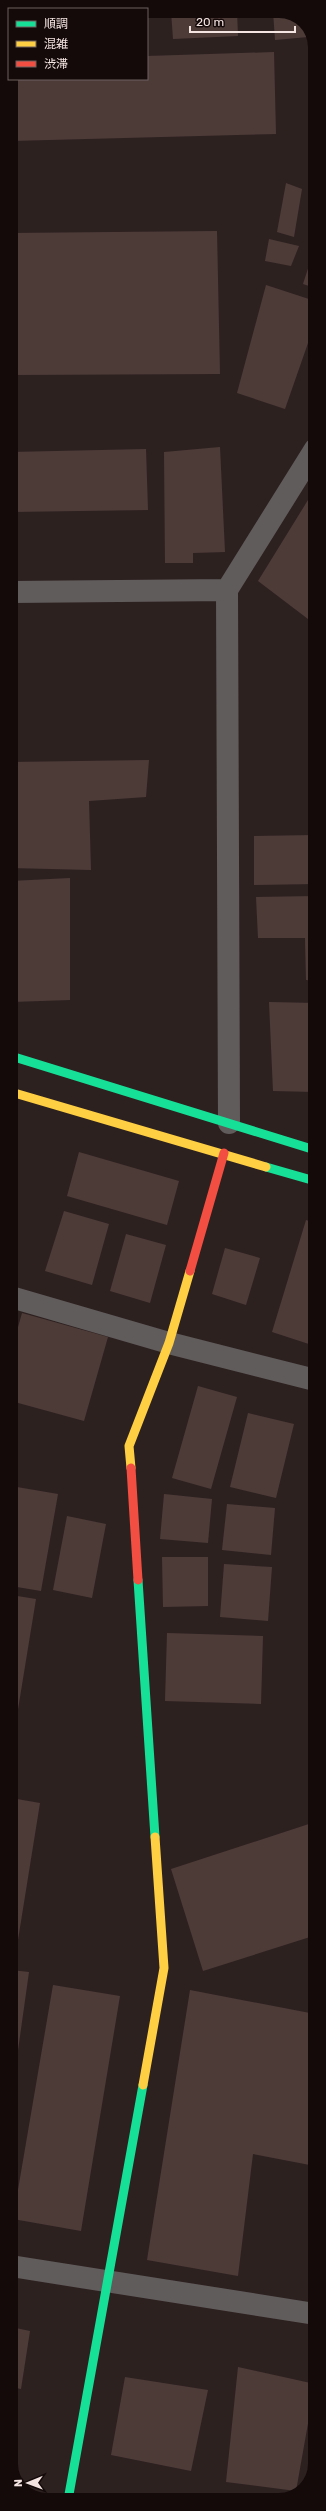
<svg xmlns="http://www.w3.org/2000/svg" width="326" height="2511" viewBox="0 0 326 2511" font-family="Rubik,'Noto Sans JP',sans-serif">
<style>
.building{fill:#4d3b38}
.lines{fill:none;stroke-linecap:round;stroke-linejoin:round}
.street{stroke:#615c5c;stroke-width:22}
.fast{stroke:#16e098;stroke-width:9}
.slow{stroke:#ffcf43;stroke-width:9}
.jam{stroke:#f24e42;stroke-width:9}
</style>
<rect width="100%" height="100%" fill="#2d2120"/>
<path class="building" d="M171,11H237L238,36L173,39Z
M273,11H283L305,22L308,37L275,40Z
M274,52L276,134L11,141V79H147V56Z
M286,183L302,189L294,237L277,232Z
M217,231L220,374L11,375V233Z
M269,239L299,246L291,266L265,261Z
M315,247V288L303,284Z
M266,285L315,301V323L285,409L237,393Z
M220,447L225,552L193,553V563H165L164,452Z
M146,449L148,510L11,512V452Z
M308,500L315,505V608L308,619L258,581Z
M149,760L146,797L89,801L91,870L11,868V762Z
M315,835V884L254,885V836Z
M70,878V1000L11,1002V881Z
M315,896V981L306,980L305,938H258L256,897Z
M269,1002L315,1003V1092L273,1091Z
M79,1152L179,1181L167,1225L67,1196Z
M64,1211L109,1224L92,1285L45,1271Z
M306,1220L315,1223V1346L272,1332Z
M126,1234L166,1245L150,1303L110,1291Z
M225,1248L260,1258L246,1305L212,1294Z
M22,1313L108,1337L84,1421L11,1401V1352Z
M198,1386L237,1397L211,1489L172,1478Z
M248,1413L294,1424L276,1498L230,1487Z
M11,1486L58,1494L41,1591L11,1586Z
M164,1494L212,1499L208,1543L160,1539Z
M227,1504L275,1508L271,1555L222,1550Z
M67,1516L106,1524L92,1598L53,1590Z
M162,1557H208V1606L163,1607Z
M224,1564L272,1567L268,1621L220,1617Z
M11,1595L36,1599L12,1746H11Z
M167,1633L263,1636L261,1704L165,1701Z
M11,1798L40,1803L17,1946L11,1945Z
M315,1822V1952L310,1937L203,1971L171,1869Z
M11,1970L29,1972L12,2093H11Z
M53,1985L120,1996L81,2231L13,2219Z
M190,1990L315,2014V2166L253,2154L238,2276L147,2260Z
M11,2327L30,2331L21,2389L11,2387Z
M238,2367L315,2384L296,2491L226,2482Z
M125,2377L208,2390L191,2471L111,2455Z"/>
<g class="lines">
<path class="street" d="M11,592L227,590
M229,1123L227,590L315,449
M11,1297L169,1343L315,1380
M11,2266L315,2314"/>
<path class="fast" d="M11,1056L315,1150
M266,1167L315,1181
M138,1580L155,1837
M68,2500L143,2085"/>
<path class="slow" d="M11,1092L266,1167
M131,1468L129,1446L169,1343L190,1271
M143,2085L164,1968L155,1837"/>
<path class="jam" d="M190,1271L224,1153
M131,1468L138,1580"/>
</g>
<path d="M0 0H326V2511H0ZM47 18H279A29 29 0 0 1 308 47V2464A29 29 0 0 1 279 2493H47A29 29 0 0 1 18 2464V47A29 29 0 0 1 47 18Z" fill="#140a09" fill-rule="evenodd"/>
<rect x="8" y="8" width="140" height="72" fill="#140a09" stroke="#6e6160"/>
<rect x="16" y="21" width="20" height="6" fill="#16e098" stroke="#6e6160"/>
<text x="44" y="28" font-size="12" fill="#f4e4e2">順調</text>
<rect x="16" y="41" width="20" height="6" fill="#ffcf43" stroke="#6e6160"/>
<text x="44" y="48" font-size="12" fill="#f4e4e2">混雑</text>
<rect x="16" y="61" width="20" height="6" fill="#f24e42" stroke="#6e6160"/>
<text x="44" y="68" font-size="12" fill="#f4e4e2">渋滞</text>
<g transform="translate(28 2483) rotate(269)" stroke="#140a09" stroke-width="3" paint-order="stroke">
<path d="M0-3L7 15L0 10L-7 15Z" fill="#f4e4e2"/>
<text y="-6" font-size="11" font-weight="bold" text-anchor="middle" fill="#f4e4e2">N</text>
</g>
<path d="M190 26v6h105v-6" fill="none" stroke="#f4e4e2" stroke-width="2"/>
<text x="196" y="26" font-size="12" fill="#f4e4e2" stroke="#140a09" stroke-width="3" paint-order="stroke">20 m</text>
</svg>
